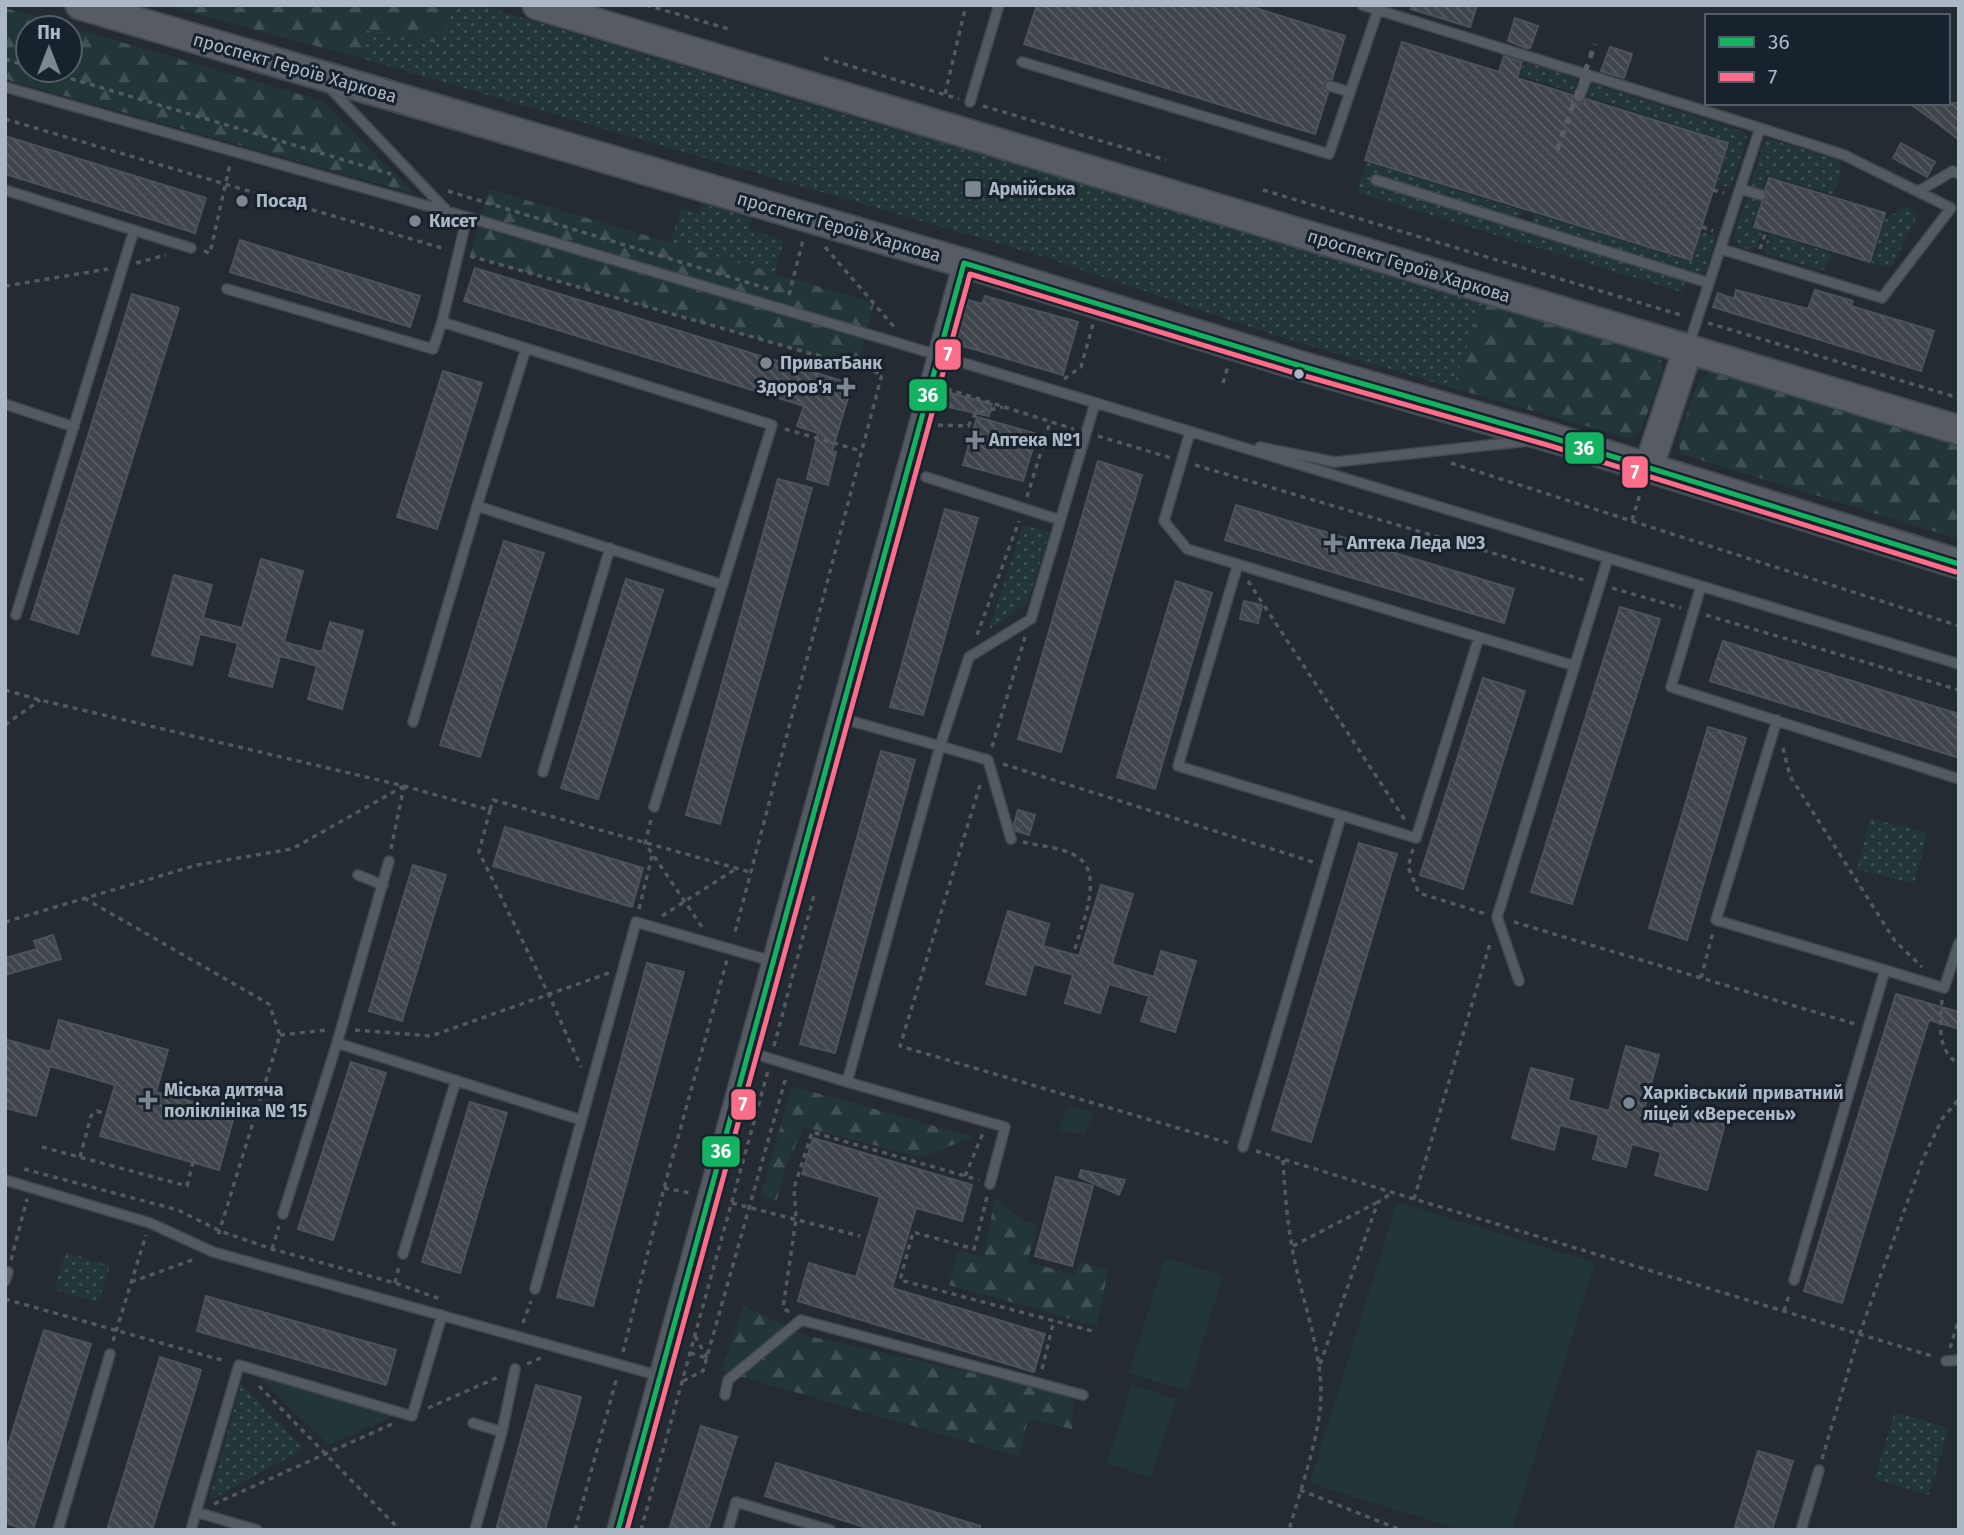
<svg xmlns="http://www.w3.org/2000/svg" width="1964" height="1535" viewBox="0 0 1964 1535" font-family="'Fira Sans',sans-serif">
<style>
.green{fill:url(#green-dots)}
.forest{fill:url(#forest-firs);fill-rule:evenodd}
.pitch{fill:#223638}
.building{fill:url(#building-back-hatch);stroke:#4c525a;stroke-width:2}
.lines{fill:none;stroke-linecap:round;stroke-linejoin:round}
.service-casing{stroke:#42474d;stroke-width:12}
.tertiary-casing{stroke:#42474d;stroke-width:24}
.primary-casing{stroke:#42484f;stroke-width:32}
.path{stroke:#52595f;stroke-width:3.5;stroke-dasharray:5 5;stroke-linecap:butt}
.service{stroke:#545a62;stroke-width:9}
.tertiary{stroke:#545a62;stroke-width:21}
.primary{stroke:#575c64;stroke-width:28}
.rail{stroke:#585e64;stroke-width:5;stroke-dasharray:7 7;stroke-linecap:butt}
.bus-1-casing{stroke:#18222d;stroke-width:10}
.bus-2-casing{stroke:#18222d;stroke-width:10}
.bus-1{stroke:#13b361;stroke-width:5}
.bus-2{stroke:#fb6d88;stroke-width:5}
.poi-dot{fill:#7d8792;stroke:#18222d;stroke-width:2.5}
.bus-dot{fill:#adb8c6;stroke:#18222d;stroke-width:2.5}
.labels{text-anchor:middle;stroke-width:6;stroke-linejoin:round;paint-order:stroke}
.street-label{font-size:18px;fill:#adb8c6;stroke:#18222d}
.poi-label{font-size:18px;font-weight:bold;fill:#adb8c6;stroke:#18222d;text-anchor:start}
.line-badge{stroke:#18222d;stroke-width:2.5}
.badge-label{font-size:19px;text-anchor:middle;font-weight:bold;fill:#fff}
</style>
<defs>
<pattern id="green-dots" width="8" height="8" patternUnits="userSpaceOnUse" patternTransform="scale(1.75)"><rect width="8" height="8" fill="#223638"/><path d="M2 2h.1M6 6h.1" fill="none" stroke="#3f5153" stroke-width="1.8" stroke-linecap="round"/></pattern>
<pattern id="forest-firs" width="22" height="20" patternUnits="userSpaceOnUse" patternTransform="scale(1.75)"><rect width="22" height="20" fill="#223638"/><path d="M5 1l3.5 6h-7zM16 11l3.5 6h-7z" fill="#3f5153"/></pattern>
<pattern id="building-back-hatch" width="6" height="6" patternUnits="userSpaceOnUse" patternTransform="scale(1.75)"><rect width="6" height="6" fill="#3f454b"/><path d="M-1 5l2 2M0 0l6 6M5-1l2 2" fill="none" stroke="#585e63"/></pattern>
</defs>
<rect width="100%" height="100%" fill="#252b32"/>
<path class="green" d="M455,5H480L800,102L1483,301L1453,388L1262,331L1042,256L364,59L366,29L440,44Z
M1528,63L1575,78L1577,82L1574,93L1520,75L1522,67Z
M1591,83L1744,132L1747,137L1731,187L1717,185L1730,142L1584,95L1587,85Z
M1769,139L1840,160L1842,166L1834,195L1767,175L1763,190L1752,186L1751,183L1764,142Z
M1367,162L1522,211L1518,221L1374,176L1372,183L1683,278L1685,282L1681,292L1356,192Z
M1749,198L1760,201L1751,228L1762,232L1757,247L1750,250L1738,246L1734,236L1745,200Z
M702,204L752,218L749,229L784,241L773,279L669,248L681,209L699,214Z
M1905,207C1912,207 1915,209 1917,216L1892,266L1886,267L1872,263L1885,219Z
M1534,214L1692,262L1702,232L1713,235L1715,239L1704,275L1699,277L1530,225Z
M1769,234L1831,253L1826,269L1820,270L1766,254L1764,249Z
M1023,525L1050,532L1027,603L989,630Z
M1870,818L1927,833L1914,884L1857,869Z
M66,1252L110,1266L98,1303L54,1289Z
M241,1383L303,1449L209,1501Z
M1895,1412L1949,1428L1929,1495L1874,1479Z"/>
<path class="forest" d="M165,5H455L441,44L367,29L364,59Z
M5,8L322,101L415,194L5,79ZM70,28V70H28V28Z
M489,189L874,303L857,367L470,256Z
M1483,301L1658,353L1663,368L1641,431L1628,438L1453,388Z
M1714,371L1959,447V539L1681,454L1678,439L1699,379Z
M792,1086L974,1137L921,1157L804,1127L785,1168L777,1200L761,1196Z
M995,1197L1021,1220L1038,1226L1027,1262L1075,1275L1080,1262L1108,1270L1097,1326L949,1285L958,1251L984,1257Z
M744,1306L804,1335L1073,1396L1072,1429L1028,1419L1019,1456L722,1371Z"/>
<path class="pitch" d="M1069,1105L1093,1113L1085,1135L1058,1130Z
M1397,1202L1595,1263L1512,1530H1461L1310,1483Z
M1165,1258L1223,1276L1187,1391L1129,1373Z
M257,1376L396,1415L329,1445Z
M1132,1385L1176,1399L1151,1477L1107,1464Z"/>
<path class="building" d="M1037,5H1246L1345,36L1332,79H1328L1324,83L1323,88L1328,93L1315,134L1024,44Z
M1412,5H1477L1470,27L1411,9Z
M1515,18L1538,26L1530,48H1526L1508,41Z
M1402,42L1499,72L1504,56L1522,62L1517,78L1572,95L1573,101L1577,104L1583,103L1586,99L1728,143L1691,260L1365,160Z
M1610,47L1632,54L1624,78L1601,71Z
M1909,103H1959V140L1945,129Z
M5,136L206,198L195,233L5,174Z
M1901,143L1935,162L1927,177L1893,158Z
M1769,178L1885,213L1870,262L1754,227L1762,202L1767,198L1765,190Z
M240,240L420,296L410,327L230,272Z
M475,268L852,384L832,451L836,452L828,485L807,479L818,433L797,426L804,406L464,301Z
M1736,290L1808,309L1815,290L1853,301L1851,306L1934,331L1921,371L1713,307L1718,293L1734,299Z
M132,294L179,308L78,634L31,619Z
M985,296L1078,322L1063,375L956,344L968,300L982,304Z
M443,371L482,383L437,529L397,517Z
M947,392L992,404L989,416L944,406Z
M977,417L1037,434L1023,481L963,465Z
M1098,461L1142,475L1061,752L1018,739Z
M778,479L812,488L720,824L686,815Z
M1236,505L1514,589L1504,623L1225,540Z
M945,509L978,518L923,715L890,707Z
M504,541L544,553L480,757L440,745Z
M261,559L303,571L284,642L322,652L330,622L363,631L342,709L308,699L317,666L280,656L272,687L229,676L238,643L200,634L192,665L152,655L174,575L212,585L203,618L242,628Z
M626,579L663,590L598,799L561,788Z
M1176,581L1212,593L1155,789L1117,777Z
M1244,601L1262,605L1258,623L1240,619Z
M1620,607L1660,619L1572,904L1531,892Z
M1723,641L1959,714V758L1710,681Z
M1483,678L1525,691L1463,889L1420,875Z
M1708,727L1746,738L1687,940L1649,928Z
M881,751L915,760L835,1053L800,1044Z
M1018,810L1035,815L1029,835L1016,831L1014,824Z
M505,827L643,868L632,907L493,866Z
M1359,843L1397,854L1311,1142L1272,1130Z
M413,865L446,875L402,1021L369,1011Z
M1101,885L1133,894L1112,964L1154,977L1161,951L1196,961L1175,1032L1141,1021L1149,996L1109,984L1100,1013L1065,1003L1073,975L1034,964L1025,995L986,984L1008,911L1049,924L1043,946L1079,956Z
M53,935L61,959L5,975V958L37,949L34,941Z
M647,963L684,972L593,1306L557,1297Z
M1896,994L1959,1012V1029L1929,1020L1842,1303L1804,1291Z
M59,1020L168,1050L156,1092L235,1113L219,1170L100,1136L115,1085L50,1066L36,1116L5,1108V1039L50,1052Z
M1626,1046L1659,1055L1641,1120L1673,1129L1678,1108L1726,1120L1707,1190L1655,1175L1661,1152L1632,1144L1626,1167L1593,1159L1599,1135L1560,1125L1554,1150L1512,1138L1531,1068L1573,1079L1568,1100L1609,1111Z
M351,1062L386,1073L333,1240L298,1229Z
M470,1102L507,1113L460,1273L422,1262Z
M813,1138L972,1185L962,1221L916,1208L892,1288L1045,1334L1034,1372L798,1301L809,1263L856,1277L880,1197L802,1174Z
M1081,1170L1125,1180L1119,1195L1079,1177Z
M1056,1177L1093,1186L1072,1266L1035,1256Z
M206,1296L396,1350L386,1385L197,1331Z
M44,1330L91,1344L33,1530H27L5,1523V1455Z
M160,1357L201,1370L191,1404L152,1530H107Z
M536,1385L581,1397L545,1530H496Z
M701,1426L737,1437L708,1530H669Z
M1758,1451L1793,1461L1772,1530H1734Z
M776,1463L980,1526V1530H874L765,1496Z"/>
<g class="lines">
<defs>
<path id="service" d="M1362,5L1378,10L1379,7
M1022,62L1329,154L1378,10L1760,128L1689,344
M328,86L446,210
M1330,86L1350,92
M5,87L467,217L891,341L1959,664
M1579,97L1588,75
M970,102L999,5
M1376,180L1709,283
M1740,189L1761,195
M5,190L191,248
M1919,191L1953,171L1959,174
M467,217L442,322L772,425L654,807
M1721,249L1882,298L1951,208L1844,155L1760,128
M227,289L433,349L442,322
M526,348L477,506L723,585
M5,404L74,427
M1190,432L1164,521L1187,549L1575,666
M1260,447L1335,462L1527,441
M926,477L1060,520
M1238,564L1178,766L1416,838L1479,637
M1701,586L1671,687L1959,779
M16,615L134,230
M840,718L940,746L969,657L1031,619L1095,403
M1777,720L1716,920L1885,970
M413,722L477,506
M543,772L610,548
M389,861L337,1043L581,1120
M358,875L383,885
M1519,981L1497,917L1608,558
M749,1052L847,1082L940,746L988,760L1011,839
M847,1082L1005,1127L990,1184
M1243,1147L1341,816
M5,1180L150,1223L213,1252L660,1376
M283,1214L337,1043
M403,1254L456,1080
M1794,1280L1885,970L1944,988L1959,943
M5,1281L8,1272
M535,1289L636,922L772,961
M1946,1361L1959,1360
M725,1395L728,1380L801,1320L1083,1395
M473,1423L502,1432
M196,1512L239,1365L412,1416L442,1315
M58,1530L110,1354
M191,1530L196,1512L257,1530
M475,1530L502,1432L515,1369
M728,1530L736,1502L830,1530
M1801,1530L1819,1470"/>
<path id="tertiary" d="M618,1530L964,263"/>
<path id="primary" d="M80,5L964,263L1301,366L1553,438L1959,564
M537,5L1959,430
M1648,469L1688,349"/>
</defs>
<use href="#service" class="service-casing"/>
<use href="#tertiary" class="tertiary-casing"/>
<use href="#primary" class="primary-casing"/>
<path class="path" d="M646,5L732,30
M824,58L959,99
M5,59L28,66
M42,70L391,174
M945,94L966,5
M983,106L1166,160
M5,119L445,249
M1263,190L1684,316
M1713,190L1724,193
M448,191L769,289
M1702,227L1713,231
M825,247L895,328
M1760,249L1766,231
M204,251L210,253L230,164
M470,256L882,374L734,936
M136,263L166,255
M5,286L108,269
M789,295L803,240
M1708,323L1959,398
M1064,379L1081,367L1093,324
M1223,383L1228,366
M947,389L1074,429
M938,425L968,426L976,413L1003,407
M785,429L861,451
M1098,436L1171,458
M1451,463L1959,626
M1195,465L1587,581
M1027,497L1050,422
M1632,520L1641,491
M1248,581L1405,820
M1612,588L1681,608
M1706,615L1959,690
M977,635L1019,521
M5,690L40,700L404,786L490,810L493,800L750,872
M5,725L40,700
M992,747L1025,637
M1783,748L1790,776L1895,941L1922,967
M1003,764L1313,862
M980,785L900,1046L1232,1144
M490,810L479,852L549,995L581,1067
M651,820L645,843L702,927
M1023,842C1039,846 1061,847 1076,856C1106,873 1081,926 1074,952
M391,849L404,786
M1413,849L1408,867L1419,893L1486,914
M84,898L269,1004L280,1035L217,1239
M639,909L652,856
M662,916L737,868
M5,922L197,865L292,849L404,786
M1514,922L1855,1024
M1701,978L1713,932
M1942,1000C1940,1023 1936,1050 1959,1064
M355,1030L431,1036L609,973
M280,1035L327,1030
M774,1046L814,895
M42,1147L187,1186L193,1162
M1256,1151L1935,1357
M80,1157L91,1116L97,1111L106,1114
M1283,1160C1285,1196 1288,1232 1296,1267C1306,1313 1325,1361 1320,1410C1315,1450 1300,1491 1289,1530
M24,1169L178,1210L220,1231L272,1249L395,1283L443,1300
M965,1176L983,1133
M664,1188L690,1193
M987,1197L974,1249L913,1232L900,1280L1096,1332
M1414,1199L1491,940
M732,1203L860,1236
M1293,1246L1376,1203
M272,1249L279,1226
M11,1260L27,1199
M131,1282L195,1259
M395,1283L399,1266
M5,1299L225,1361
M1784,1311L1790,1292
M789,1312L783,1308L796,1219L794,1188L812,1132L979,1180
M523,1323L531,1301
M695,1336L707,1358
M113,1341L146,1235
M1950,1348L1959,1319
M623,1352L664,1188L727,960
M690,1353L707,1358
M527,1364L543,1357
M1320,1364L1378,1202L1392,1193
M1042,1369L1054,1320
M683,1381L703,1371L786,1077
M259,1386L400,1530
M428,1408L501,1376
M1822,1459L1859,1335L1923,1159L1942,1119L1959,1099
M1300,1490L1401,1530
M214,1504L392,1424
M575,1530L617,1377
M641,1530L768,1071"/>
<use href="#service" class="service"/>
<use href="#tertiary" class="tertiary"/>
<use href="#primary" class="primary"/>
<path class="rail" d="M1557,150L1595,44"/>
<defs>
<path id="bus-1" d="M618,1530L964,263L1301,366L1553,438L1959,564"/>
<path id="bus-2" d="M627,1530L970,274L1298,374L1551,446L1956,572"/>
</defs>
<use href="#bus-1" class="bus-1-casing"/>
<use href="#bus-2" class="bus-2-casing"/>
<use href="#bus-1" class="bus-1"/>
<use href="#bus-2" class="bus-2"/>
</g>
<g class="poi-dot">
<rect x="964" y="180" width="18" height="18" rx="3.5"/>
<circle cx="242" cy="201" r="7"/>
<circle cx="415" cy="221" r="7"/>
<circle cx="766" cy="363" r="7"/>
<path d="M842.5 376.5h7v7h7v7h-7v7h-7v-7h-7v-7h7z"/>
<path d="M971.5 429.5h7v7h7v7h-7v7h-7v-7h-7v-7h7z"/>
<path d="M1329.5 532.5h7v7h7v7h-7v7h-7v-7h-7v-7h7z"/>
<path d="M144.5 1089.5h7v7h7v7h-7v7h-7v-7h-7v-7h7z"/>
<circle cx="1629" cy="1103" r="7"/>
</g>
<circle class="bus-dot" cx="1299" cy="374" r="6"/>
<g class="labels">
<g class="street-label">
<text transform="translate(295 68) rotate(16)" y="6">проспект Героїв Харкова</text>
<text transform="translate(839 227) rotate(16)" y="6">проспект Героїв Харкова</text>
<text transform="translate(1409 266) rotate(17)" y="6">проспект Героїв Харкова</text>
</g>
<g class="poi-label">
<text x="989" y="195">Армійська</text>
<text x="256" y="207">Посад</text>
<text x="429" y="227">Кисет</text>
<text x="780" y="369">ПриватБанк</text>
<text x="832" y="393" text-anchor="end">Здоров'я</text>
<text x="989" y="446">Аптека №1</text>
<text x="1347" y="549">Аптека Леда №3</text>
<text x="164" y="1096">Міська дитяча<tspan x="164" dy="21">поліклініка № 15</tspan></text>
<text x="1643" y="1099">Харківський приватний<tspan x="1643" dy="21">ліцей «Вересень»</tspan></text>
</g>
</g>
<g class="line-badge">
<rect x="934" y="338" width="28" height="33" rx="7" fill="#fb6d88"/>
<rect x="908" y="378" width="40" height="34" rx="7" fill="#13b361"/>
<rect x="1564" y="431" width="41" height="34" rx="7" fill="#13b361"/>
<rect x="1621" y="455" width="28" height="34" rx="7" fill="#fb6d88"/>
<rect x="730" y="1088" width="27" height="33" rx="7" fill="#fb6d88"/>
<rect x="701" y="1135" width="40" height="33" rx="7" fill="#13b361"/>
</g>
<g class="badge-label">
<text x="948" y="361">7</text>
<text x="928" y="402">36</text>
<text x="1584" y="455">36</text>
<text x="1635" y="479">7</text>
<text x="743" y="1111">7</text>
<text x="721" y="1158">36</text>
</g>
<rect width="1964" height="1535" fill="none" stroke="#adb8c6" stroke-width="14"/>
<rect x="1705" y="14" width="245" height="91" fill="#18222d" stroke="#545e6a" stroke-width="2"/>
<rect x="1719" y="37" width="35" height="10" fill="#13b361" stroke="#545e6a" stroke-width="2"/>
<text x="1768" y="49" font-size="21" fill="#adb8c6">36</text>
<rect x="1719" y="72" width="35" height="10" fill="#fb6d88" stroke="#545e6a" stroke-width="2"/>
<text x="1768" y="84" font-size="21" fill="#adb8c6">7</text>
<g transform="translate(49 49)"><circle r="33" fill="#18222d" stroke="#545e6a" stroke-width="2"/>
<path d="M0-5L12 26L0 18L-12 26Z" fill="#7d8792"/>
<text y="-10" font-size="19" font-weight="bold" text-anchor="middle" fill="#adb8c6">Пн</text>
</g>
</svg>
